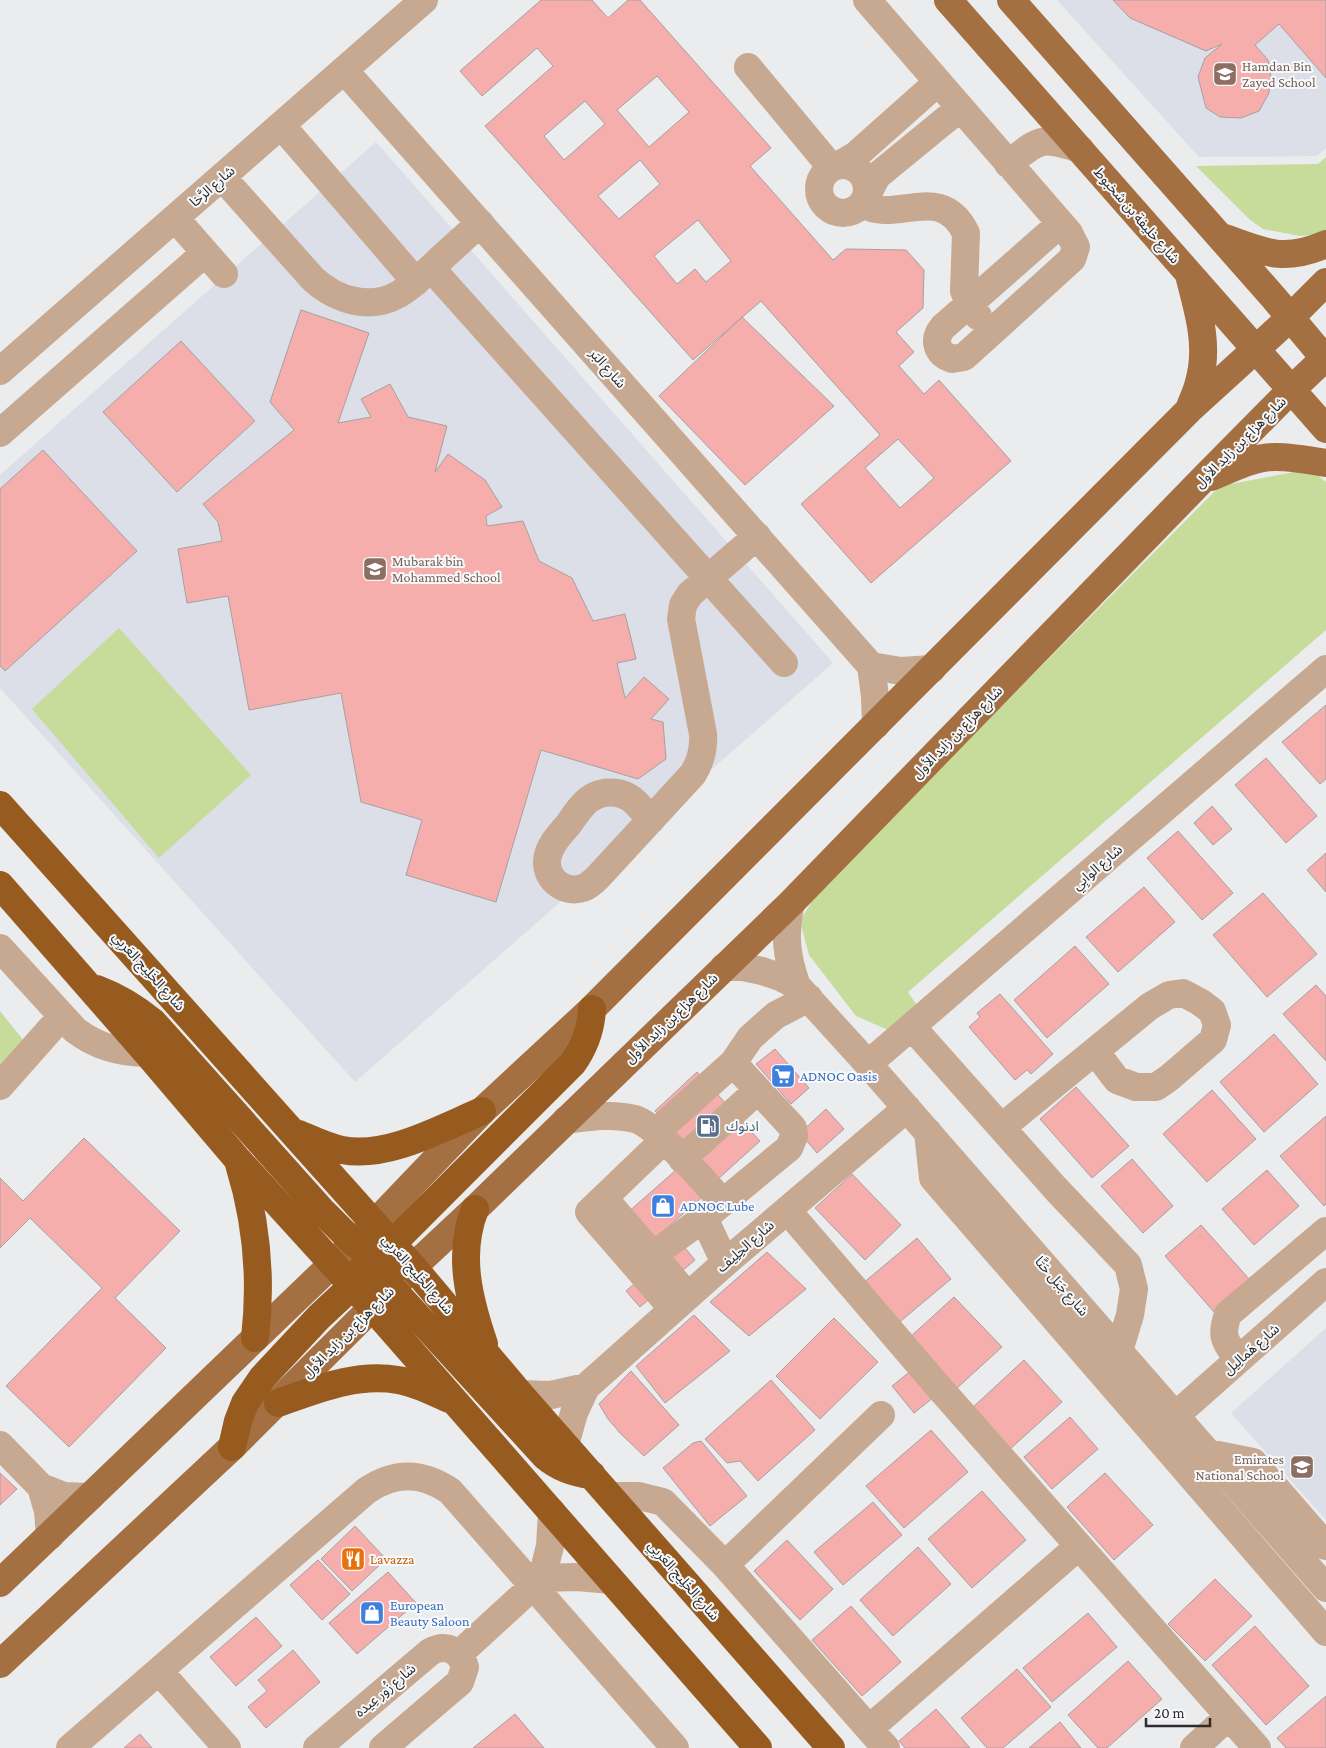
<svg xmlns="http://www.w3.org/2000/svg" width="1326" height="1748" viewBox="0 0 1326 1748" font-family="'Crimson Pro','Noto Sans Arabic',serif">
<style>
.built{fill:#dcdee8}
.green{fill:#c7db9b}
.building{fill:#f6aead;stroke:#a4a1a1;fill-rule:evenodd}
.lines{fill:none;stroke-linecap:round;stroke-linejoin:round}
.minor{stroke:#c7a991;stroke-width:28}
.major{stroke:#a47042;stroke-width:28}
.highway{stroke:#975b20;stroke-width:28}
.labels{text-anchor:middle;stroke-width:4;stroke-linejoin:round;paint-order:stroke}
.education-label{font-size:14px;fill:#785e54;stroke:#f8f9fb;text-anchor:start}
.street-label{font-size:14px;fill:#2c2c2d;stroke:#f8f9fb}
.shop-label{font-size:14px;fill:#366cbe;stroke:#f8f9fb;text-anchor:start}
.service-label{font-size:14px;fill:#4e5e75;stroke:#f8f9fb;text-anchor:start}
.food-label{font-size:14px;fill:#c56008;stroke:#f8f9fb;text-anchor:start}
</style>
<rect width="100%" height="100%" fill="#ebecee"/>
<path class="built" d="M1057,0H1326V148L1317,156L1199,157Z
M376,142L833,663L355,1082L0,688V475Z
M1326,1328V1520L1231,1413Z"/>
<path class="green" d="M1326,157V230L1321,234L1300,236L1263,229L1249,219L1196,166L1318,164Z
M1310,469L1326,482V630L908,992L920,1010L888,1030L856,1016L809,955L800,921L818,891L1220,486Z
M119,628L251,775L159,858L32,709Z
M0,1011L24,1041L0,1067Z"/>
<path class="building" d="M541,0H592L608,18L628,0H640L771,148L750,166L833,260L846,249L906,250L924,270L923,308L896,332L914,352L899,366L924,394L939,380L1011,461L871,583L801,504L880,435L761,301L693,360L485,126L553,66L537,48L482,96L460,71ZM657,76L689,112L649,147L617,110ZM585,101L605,124L564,160L544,136ZM640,160L660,184L619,219L598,196ZM698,220L731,261L706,282L695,269L677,284L654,256ZM898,439L934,478L900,508L865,468Z
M1113,0H1326V78L1279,24L1255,45L1268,60L1271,77L1269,93L1259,111L1241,118L1220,117L1206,108L1198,77L1205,58L1222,44L1206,51L1130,18Z
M301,310L369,333L338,423L371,417L361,399L390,384L408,417L447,426L435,472L448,454L485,480L502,507L486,516L487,526L523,521L539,561L572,578L593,621L625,614L636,659L617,663L625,698L644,677L669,699L651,719L663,722L666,759L638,779L541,750L496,902L406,875L422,820L361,802L341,693L249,710L228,596L187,603L178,549L222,541L218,522L203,504L294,430L270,402Z
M742,317L834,406L745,485L659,396Z
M181,341L255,421L177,492L103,412Z
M43,450L137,551L5,671L0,666V489Z
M1326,705V779L1320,784L1282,742Z
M1266,758L1317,816L1286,843L1235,785Z
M1212,806L1232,829L1213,845L1194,823Z
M1178,831L1233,893L1202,920L1147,858Z
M1326,853V892L1307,870Z
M1144,887L1175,922L1118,972L1086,937Z
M1263,893L1317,954L1267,997L1213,935Z
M1075,946L1109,984L1047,1038L1014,1000Z
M1316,985L1326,996V1061L1283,1014Z
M1000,994L1053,1054L1031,1074L1027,1070L1015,1080L969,1027L980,1017L977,1013Z
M1274,1034L1318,1084L1264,1132L1220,1082Z
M775,1049L809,1088L791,1104L756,1064Z
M697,1072L760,1141L717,1180L655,1111Z
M1076,1087L1129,1146L1092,1178L1040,1119Z
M1212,1090L1256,1139L1207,1182L1163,1134Z
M826,1109L844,1129L817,1153L800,1133Z
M1326,1116V1204L1324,1206L1280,1156Z
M84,1138L180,1231L115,1298L166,1348L69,1447L6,1386L102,1288L30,1218L0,1248V1178L23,1201Z
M1132,1159L1173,1206L1143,1233L1101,1186Z
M676,1170L701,1198L650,1243L626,1214Z
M1267,1170L1299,1206L1254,1245L1222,1209Z
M852,1174L901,1225L865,1260L815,1208Z
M1201,1225L1250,1280L1214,1312L1165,1256Z
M917,1238L951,1279L896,1325L862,1284Z
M681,1243L695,1260L640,1307L626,1291Z
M767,1252L806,1289L749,1336L710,1302Z
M954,1297L1002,1347L956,1389L909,1338Z
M694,1315L730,1351L665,1403L636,1366Z
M834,1318L878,1362L820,1419L776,1376Z
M1024,1360L1062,1402L1009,1450L971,1409Z
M912,1370L934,1397L914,1413L892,1386Z
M631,1371L679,1425L644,1456L621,1434L608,1419L599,1404Z
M771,1380L815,1430L758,1481L740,1461L727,1463L705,1439Z
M1070,1417L1098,1449L1052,1489L1024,1457Z
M931,1430L968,1472L904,1528L866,1486Z
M701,1441L747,1496L710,1526L663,1468L693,1443Z
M0,1473L17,1489L0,1505Z
M1105,1473L1153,1525L1114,1560L1067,1507Z
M982,1491L1026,1540L972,1588L928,1539Z
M873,1502L902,1535L843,1585L814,1552Z
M355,1526L386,1559L352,1591L321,1559Z
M787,1540L833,1589L800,1620L754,1571Z
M918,1547L951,1584L893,1636L860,1600Z
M318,1560L350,1594L322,1620L290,1585Z
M388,1572L416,1603L357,1654L329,1623Z
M1215,1579L1252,1616L1205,1661L1168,1624Z
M851,1606L901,1662L862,1696L812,1640Z
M1088,1613L1117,1647L1052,1702L1023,1668Z
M256,1617L282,1646L236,1686L210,1657Z
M1255,1626L1309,1686L1266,1725L1212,1665Z
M293,1650L320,1682L266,1728L248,1707L267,1691L258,1680Z
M1128,1661L1162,1699L1107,1748H1098L1068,1715Z
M1017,1669L1051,1707L1003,1748H987L961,1718Z
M1326,1696V1748H1286L1277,1738Z
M936,1709L970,1748H905L899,1741Z
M515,1714L544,1748H473Z
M1060,1722L1081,1748H1029Z
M140,1734L152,1748H124Z"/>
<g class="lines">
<path class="minor" d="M867,0L1069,233L1076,247L1072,259L964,357L952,359C937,354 932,340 943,327L1060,224
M748,67L831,167
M344,70L871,666L875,696L876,725
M281,125L416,282
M1008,164C1040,139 1040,136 1080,149
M819 189a24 24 0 1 1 48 0a24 24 0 1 1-48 0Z
M839,165L856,155L938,82
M222,177L313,279C336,300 370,311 399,294C412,287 423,275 434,265C449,251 465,237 480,223
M866,197L877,176L960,108
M863,204C896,225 940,181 966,233L964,291L969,304L978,316
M175,218L224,274
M431,268L784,663
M0,371L424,0
M0,433L205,253
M871,666L901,671L932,669
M651,820C646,814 641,808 635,802C621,789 598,789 584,804C578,810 573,818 568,825C559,835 548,847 547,861C546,880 565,894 583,888C589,886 594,881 598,877L693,774C701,761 704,749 703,734L681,619L683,605L690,594L757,536
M791,903C784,934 786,956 797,986
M0,948L75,1030C97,1047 120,1053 147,1053
M724,967H743L762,971L780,977L797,986L868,1064L1326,1588
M912,1027L1056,1189L1128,1265L1134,1289L1130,1315L1119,1351
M868,1064L1326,669
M0,1086L62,1016
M566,1120C589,1117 612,1113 635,1119C655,1124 706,1184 722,1201
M1002,1127L1150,1006L1169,995L1183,993L1200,1002L1212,1011L1217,1025L1213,1040L1169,1078L1156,1087H1136L1117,1080L1095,1051
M656,1132L733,1063L750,1038L761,1028L776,1015L809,998
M928,1132L933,1178L1326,1632
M664,1140L589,1212L673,1309
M682,1159L758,1090
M604,1198L688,1296
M787,1210L936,1384L1257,1748
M704,1218L725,1263
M638,1269L653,1255L704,1218L789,1148L794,1136L793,1128L733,1063
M1238,1360C1225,1340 1220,1338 1228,1314L1326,1231
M520,1394L551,1395L586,1387
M1175,1416L1326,1282
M0,1445L41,1487L64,1496L90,1497
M565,1445L574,1413L586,1387L725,1263L907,1108
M1208,1453L1253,1462L1326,1546
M41,1487L48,1511L50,1536
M610,1496H639L663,1502L725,1565L886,1748
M725,1565L881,1415
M542,1578L577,1577L611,1580
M459,1654L542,1578L550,1546L552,1512
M159,1671L227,1748
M870,1728L1079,1546
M70,1748L366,1491C395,1471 422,1472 450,1491L675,1748
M317,1748L430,1652C446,1643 460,1650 465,1667L460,1682L383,1748
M1194,1748L1229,1716"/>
<path class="major" d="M948,0L1326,429
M1011,0L1274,298L1326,360
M1222,237C1264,252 1282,263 1326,244
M1190,407C1193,399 1197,391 1199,382C1209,347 1199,313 1190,279
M1211,477C1231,469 1253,457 1275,457C1292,457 1309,460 1326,463
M0,1583L374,1224L482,1111L592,1009L1189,410L1290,318L1326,282
M0,1664L232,1447L413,1267L475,1209L791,903L1202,480L1291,390L1326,357"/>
<path class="highway" d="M0,805L413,1267L520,1394L831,1748
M0,885L147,1053L238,1160L373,1308L758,1748
M97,989C118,997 136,1008 153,1022L323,1212L354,1243L377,1258L391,1263L413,1267
M299,1134C313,1140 327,1147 342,1150C387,1159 442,1128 482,1111
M239,1164C257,1222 262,1278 255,1338
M475,1209C457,1254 469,1300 484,1344
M364,1265L376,1271L545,1456C559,1468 574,1473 592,1475
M373,1308C371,1284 377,1263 392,1244L573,1063C585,1046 591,1030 592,1009
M278,1403C318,1389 356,1373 398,1380C416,1383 433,1392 449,1399
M232,1447L238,1421L245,1403L262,1378L319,1317L365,1274"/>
</g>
<defs>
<symbol id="school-square" viewBox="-11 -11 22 22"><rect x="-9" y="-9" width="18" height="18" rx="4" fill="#8d6e63" stroke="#f8f9fb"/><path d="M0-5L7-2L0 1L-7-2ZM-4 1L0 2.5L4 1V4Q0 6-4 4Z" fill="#fff"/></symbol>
<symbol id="supermarket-square" viewBox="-11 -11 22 22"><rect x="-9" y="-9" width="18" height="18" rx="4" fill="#3f7fe0" stroke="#f8f9fb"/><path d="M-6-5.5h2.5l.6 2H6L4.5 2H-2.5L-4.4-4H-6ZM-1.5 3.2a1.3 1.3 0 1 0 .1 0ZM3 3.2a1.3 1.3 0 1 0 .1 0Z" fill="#fff"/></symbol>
<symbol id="fuel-square" viewBox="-11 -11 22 22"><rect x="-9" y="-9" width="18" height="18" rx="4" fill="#5c6f8a" stroke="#f8f9fb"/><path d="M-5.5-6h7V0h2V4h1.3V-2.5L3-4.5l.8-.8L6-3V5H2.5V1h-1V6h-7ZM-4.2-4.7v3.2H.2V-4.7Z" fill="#fff"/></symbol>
<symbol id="shop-square" viewBox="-11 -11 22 22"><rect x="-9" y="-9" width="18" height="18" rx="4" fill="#3f7fe0" stroke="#f8f9fb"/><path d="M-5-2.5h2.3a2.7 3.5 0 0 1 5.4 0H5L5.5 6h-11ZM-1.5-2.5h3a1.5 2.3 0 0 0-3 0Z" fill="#fff"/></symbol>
<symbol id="restaurant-square" viewBox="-11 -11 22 22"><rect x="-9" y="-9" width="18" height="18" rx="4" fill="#e8710a" stroke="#f8f9fb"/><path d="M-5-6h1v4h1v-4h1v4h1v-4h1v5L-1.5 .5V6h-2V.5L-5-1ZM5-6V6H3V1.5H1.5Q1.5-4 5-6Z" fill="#fff"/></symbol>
</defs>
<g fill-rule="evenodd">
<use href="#school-square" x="1211" y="60" width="28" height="28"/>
<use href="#school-square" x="361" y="555" width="28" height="28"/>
<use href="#supermarket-square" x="769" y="1062" width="28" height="28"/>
<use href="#fuel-square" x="694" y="1112" width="28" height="28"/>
<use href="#shop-square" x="649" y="1192" width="28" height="28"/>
<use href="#school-square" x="1288" y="1453" width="28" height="28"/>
<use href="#restaurant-square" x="339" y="1545" width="28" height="28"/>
<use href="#shop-square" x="358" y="1599" width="28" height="28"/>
</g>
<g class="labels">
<g class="education-label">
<text x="1242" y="71">Hamdan Bin<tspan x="1242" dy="16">Zayed School</tspan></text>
<text x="392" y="566">Mubarak bin<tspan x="392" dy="16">Mohammed School</tspan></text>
<text x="1284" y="1464" text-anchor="end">Emirates<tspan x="1284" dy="16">National School</tspan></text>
</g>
<g class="street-label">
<text transform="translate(212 186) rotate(-41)" y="5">شارع الرَّخا</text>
<text transform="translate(1137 215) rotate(49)" y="5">شارع خليفة بن شخبوط</text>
<text transform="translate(608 368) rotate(49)" y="5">شارع البَر</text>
<text transform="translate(1240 442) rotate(-45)" y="5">شارع هزاع بن زايد الأول</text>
<text transform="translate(957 732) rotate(-46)" y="5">شارع هزاع بن زايد الأول</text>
<text transform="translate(1097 867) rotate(-41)" y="5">شارع الوابِي</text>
<text transform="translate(149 971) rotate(48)" y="5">شارع الخَلِيج العَربِي</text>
<text transform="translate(671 1018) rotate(-44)" y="5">شارع هزاع بن زايد الأول</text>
<text transform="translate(745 1246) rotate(-41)" y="5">شارع الحِلِيف</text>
<text transform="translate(418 1274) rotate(49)" y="5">شارع الخَلِيج العَربِي</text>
<text transform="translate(1062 1286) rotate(49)" y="5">شارع جَبَل حَتَّا</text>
<text transform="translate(348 1332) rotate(-45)" y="5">شارع هزاع بن زايد الأول</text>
<text transform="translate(1251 1349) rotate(-41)" y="5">شارع هَمالِيل</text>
<text transform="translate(684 1580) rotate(49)" y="5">شارع الخَلِيج العَربِي</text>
<text transform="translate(385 1690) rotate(-40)" y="5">شارع زُور عِيده</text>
</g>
<g class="shop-label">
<text x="800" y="1081">ADNOC Oasis</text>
<text x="680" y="1211">ADNOC Lube</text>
<text x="390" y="1610">European<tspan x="390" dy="16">Beauty Saloon</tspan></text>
</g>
<g class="service-label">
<text x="726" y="1131">ادنوك</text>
</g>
<g class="food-label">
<text x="370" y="1564">Lavazza</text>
</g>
</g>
<path d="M1146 1718v8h64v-8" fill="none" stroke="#2c2c2d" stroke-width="2.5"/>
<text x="1154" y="1718" font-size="15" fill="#2c2c2d" stroke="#f8f9fb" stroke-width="4" paint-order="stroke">20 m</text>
</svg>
